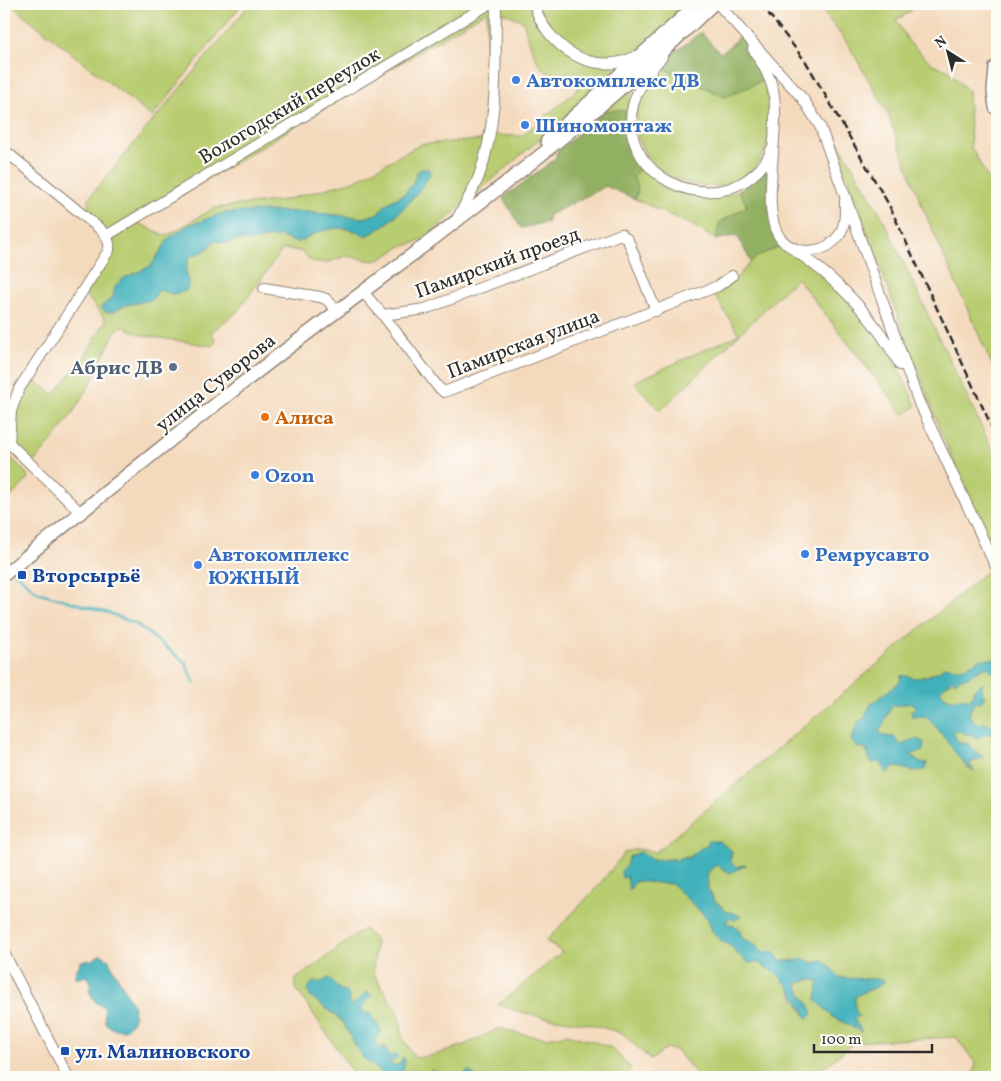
<svg xmlns="http://www.w3.org/2000/svg" width="1001" height="1081" viewBox="0 0 1001 1081" font-family="Vollkorn,serif">
<style>
.green{fill:#b8cc70;stroke:#727c4e;fill-rule:evenodd}
.forest{fill:#92b062;stroke:#5e6e46}
.water{fill:#41b1bb;stroke:#366e73}
.lines{fill:none;stroke-linecap:round;stroke-linejoin:round}
.stream{stroke:#41b1bb;stroke-width:2.5}
.minor-casing{stroke:#908274;stroke-width:12}
.major-casing{stroke:#908274;stroke-width:15}
.highway-casing{stroke:#908274;stroke-width:18}
.minor{stroke:#fff;stroke-width:10}
.major{stroke:#fff;stroke-width:12}
.highway{stroke:#fff;stroke-width:15}
.rail{stroke:#2b2b2b;stroke-width:2.5;stroke-dasharray:8 4;stroke-linecap:butt}
.shop-dot{fill:#3f7fe0;stroke:#fdfcf7;stroke-width:2}
.service-dot{fill:#5c6f8a;stroke:#fdfcf7;stroke-width:2}
.food-dot{fill:#e8710a;stroke:#fdfcf7;stroke-width:2}
.transit-dot{fill:#1a4fb4;stroke:#fdfcf7;stroke-width:2}
.labels{text-anchor:middle;stroke-width:4.5;stroke-linejoin:round;paint-order:stroke}
.shop-label{font-size:20px;font-weight:bold;fill:#366cbe;stroke:#fdfcf7;text-anchor:start}
.street-label{font-size:20px;fill:#2b2b2b;stroke:#fdfcf7}
.service-label{font-size:20px;font-weight:bold;fill:#4e5e75;stroke:#fdfcf7;text-anchor:end}
.food-label{font-size:20px;font-weight:bold;fill:#c56008;stroke:#fdfcf7;text-anchor:start}
.transit-label{font-size:20px;font-weight:bold;fill:#164399;stroke:#fdfcf7;text-anchor:start}
</style>
<rect width="100%" height="100%" fill="#fdfcf7"/>
<filter id="ink" filterUnits="userSpaceOnUse"><feTurbulence type="fractalNoise" baseFrequency=".02" numOctaves="2"/><feDisplacementMap in="SourceGraphic" scale="10" xChannelSelector="R" yChannelSelector="G"/><feConvolveMatrix kernelMatrix="1 2 1 2 8 2 1 2 1" color-interpolation-filters="sRGB"/></filter>
<filter id="wash" filterUnits="userSpaceOnUse"><feTurbulence type="fractalNoise" baseFrequency=".0096" numOctaves="4" result="noise"/><feDisplacementMap in="SourceGraphic" scale="20" xChannelSelector="R" yChannelSelector="G"/><feGaussianBlur stdDeviation="1.12" result="paint"/><feColorMatrix in="noise" values="0 0 0 0 0 0 0 0 0 0 0 0 0 0 0 0 0 1.4 0 .05"/><feComposite in="paint" operator="in"/></filter>
<g filter="url(#wash)">
<rect width="100%" height="100%" fill="#f4dabd"/>
<path class="green" d="M10,4H242L152,117Z
M250,4H682C668,34 636,49 613,70L614,75L421,241L400,247L381,259L373,261L346,256L329,262L314,263L300,251L283,249L237,312L211,332L216,341L213,346L141,335L122,326L115,331C92,384 73,419 34,462L15,443C15,419 15,398 32,379L54,394L85,356L106,320L85,294L113,252V236L89,214L88,199ZM487,11L485,114L482,140L421,144L354,181L284,200L214,208L166,236L136,222ZM496,13H505L523,21C527,33 536,70 549,73C557,75 569,73 577,73L578,89L522,136L490,135ZM422,169L430,174C422,191 382,235 363,236C354,226 331,227 319,232C312,234 305,241 298,242C291,242 283,236 276,237C261,237 254,245 238,239L228,243L214,241L205,251L189,257L186,270L189,284L173,294L159,290L138,303L126,305L113,312L101,307L113,297L124,278L151,266L169,238L223,213L307,212L364,218L379,213L386,204L404,194L412,185L418,171Z
M817,4H914L910,12L896,20L909,42L931,63L949,71L968,91L971,147L997,195V376L922,206L887,112L848,44Z
M660,67L725,97L764,80C766,90 770,102 770,113C776,228 622,193 637,111C640,95 652,81 660,67Z
M629,88L633,89L626,112L604,111Z
M827,123L880,213L997,460V557L941,433Z
M644,165C663,184 692,205 721,198C727,196 733,193 739,190L747,206L720,223L716,240L694,226L635,199L638,190L633,176Z
M782,244C802,259 825,274 842,293C874,326 898,363 916,406L904,415L797,278L660,411L634,382L739,334L713,293L730,285L758,254L774,250Z
M4,450L27,474L28,479L4,504Z
M986,572H997V659C981,658 970,666 955,670L951,667C940,669 930,676 919,678C914,679 906,677 901,676L900,682L871,704L864,719L859,721L851,740L870,753L866,751L872,763L878,762L913,771L918,762L911,753L915,739L901,745L894,737L885,736L879,732L892,706L912,703L921,717L926,716L958,753L966,767L973,769L969,764L984,757L973,750L970,744L959,743L953,733C965,727 987,731 997,738V1077H973L976,1064L956,1037L855,1042L812,1077H699L677,1051L666,1048L651,1060L622,1033L590,1024L535,1016L498,1005L562,952L546,941L599,885L625,852L638,849L656,852ZM709,841L732,851L729,861L736,867L744,865L725,871L717,865C704,872 708,877 708,890L712,894L714,900L723,907L725,911L735,913L725,922L739,928L741,938L755,944L760,951L781,961L793,960L813,963L823,960L840,978L885,981C877,989 865,990 855,997L853,1019L861,1031L833,1017L816,1000L819,981L810,979L797,984C801,996 810,1003 813,1014L807,1018L794,998L788,985L778,975L758,962L737,954L732,947L720,940L712,931L708,919L672,884L636,881L630,889L627,877H622L621,871L627,865L628,857L641,852L652,860L675,859L679,863V858C689,858 706,852 709,841Z
M983,667H989L997,673V730L985,723L975,724L969,714L974,703L983,697L981,693L974,694L968,700L965,698C954,700 947,701 940,691C954,675 969,679 983,667Z
M364,929L376,940L373,973L400,1016L402,1037L415,1058C441,1056 476,1041 499,1028L521,1034L547,1038L567,1034L595,1042L612,1048L631,1068L626,1077H476L466,1074L459,1077L442,1076L438,1072L428,1073L425,1077H413L403,1070L405,1061L403,1058L399,1065H391L384,1046L379,1050C373,1040 375,1034 378,1024L360,1009L371,995L351,1006L343,992L330,982L310,996L342,1021L362,1057L387,1077H356L295,987L296,979Z"/>
<path class="forest" d="M701,32L720,53L726,50L740,35L761,69L764,80L725,97L660,67L670,56Z
M619,110L626,112C626,134 630,147 644,165L633,176L638,190L635,199L606,186L549,215L548,222L521,228L503,198L555,159L557,152L604,111Z
M767,168L770,171L768,207L782,244C772,252 760,252 751,262L737,235L716,240L719,223L747,206L739,190L761,175Z"/>
<path class="water" d="M422,169H429L430,174C423,190 382,234 363,236C354,226 331,227 319,232C312,234 305,241 298,242C291,242 283,236 276,237C261,237 254,245 238,239L228,243L214,241L205,251L189,257L186,270L189,284L186,291L173,294L159,290L152,300L126,305L113,312H105L101,307L113,297L115,286L124,278L151,266L169,238L189,225L223,213L263,211L307,212L364,218L379,213L386,204L404,194L412,185L418,171Z
M979,659H997V673L991,671L989,667C977,666 971,680 959,678L956,682L952,679L940,691C947,701 954,700 965,698L968,700L974,695L973,690L982,684L983,697L986,696L981,702L974,703L969,714L975,724L985,723L997,730V738L989,733L975,739L972,734H965L959,730L953,733L959,743L970,744L973,750L984,757L969,763L974,771C961,765 940,729 926,716L912,717L911,710L916,709L912,703L892,706L879,732L885,736L894,737L901,745L916,739L924,742L923,751L911,754L918,762L927,763L925,770L913,771L895,766L886,774L883,765L878,762L872,763L866,751L869,752L865,747L857,748L851,740L859,721L864,719L871,704L900,682L901,676C907,674 909,678 916,678C924,678 941,673 944,666C959,669 966,670 979,659Z
M709,841H719L732,851L730,861L736,867L747,865L730,873L717,865C704,872 708,877 708,890C712,894 711,896 714,900C717,905 723,905 725,911L742,916L735,920L730,918L725,922L739,928L742,938L755,944L760,951L768,953L772,951L781,961H797L803,958L813,963L823,960L840,978L878,979L885,981C876,989 865,990 855,997V1009L859,1016L854,1019L862,1032L833,1017L816,1000L819,981L810,979L797,984C801,996 810,1003 813,1014L808,1018C801,1007 788,982 778,975C772,970 764,968 758,962L749,963L737,954L732,947L720,940L712,931L708,919L672,884L636,881L629,890L627,877L622,878L621,871L627,865L628,857L641,852L652,860L675,859L679,862V858H689L702,847H707L709,844L707,842Z
M101,954L108,959L134,1007L133,1022L124,1030L113,1029L105,1023L104,1007L96,1003L89,991L91,984L86,976L77,979L75,974L81,961L92,960Z
M329,978L342,992L347,991L351,1006L367,992L372,995L360,1009L367,1014L371,1013L373,1020L381,1029V1034L374,1039L380,1050L384,1046L389,1056L395,1055L398,1057L393,1062L389,1060L391,1065H399L403,1057L405,1061L403,1070L413,1077H387L362,1057L342,1021L310,996L307,990L313,982H321Z
M432,1070L442,1076L459,1077L469,1071L476,1077H425Z"/>
<g class="lines">
<path class="stream" d="M14,572L37,592L109,613L136,624L185,662L195,684"/>
</g>
</g>
<g filter="url(#ink)">
<g class="lines">
<defs>
<path id="minor" d="M534,4C546,46 593,79 636,56
M718,4L803,99L820,126L920,406
M753,49C761,61 770,76 773,90C782,129 758,212 781,239C797,257 827,254 840,234C846,223 845,211 845,200
M662,57C647,73 631,97 631,120C630,176 699,210 745,181C757,173 767,164 771,150
M4,150L100,229C107,236 110,241 109,250L19,389L11,411L9,444
M456,221C464,206 473,191 479,176C499,121 495,61 496,4
M106,236L489,4
M793,249C837,279 875,318 900,365
M264,288L320,297L326,299L338,311
M363,292L383,315L438,387L444,392L718,286L732,276
M383,315L425,309L621,234L628,240L656,311
M918,400L995,565
M6,440L81,513
M4,953L68,1077"/>
<path id="major" d="M547,141L697,4
M4,575C95,501 186,426 279,355C428,242 580,134 713,4"/>
<path id="highway" d="M997,68L995,91L997,107"/>
</defs>
<use href="#minor" class="minor-casing"/>
<use href="#major" class="major-casing"/>
<use href="#highway" class="highway-casing"/>
<use href="#minor" class="minor"/>
<use href="#major" class="major"/>
<use href="#highway" class="highway"/>
<path class="rail" d="M761,4L806,62L889,205L997,438"/>
</g>
</g>
<g class="shop-dot">
<circle cx="516" cy="80" r="5"/>
<circle cx="525" cy="125" r="5"/>
<circle cx="255" cy="475" r="5"/>
<circle cx="805" cy="554" r="5"/>
<circle cx="198" cy="565" r="5"/>
</g>
<circle class="service-dot" cx="173" cy="367" r="5"/>
<circle class="food-dot" cx="265" cy="417" r="5"/>
<g class="transit-dot">
<rect x="17" y="570" width="10" height="10" rx="2.5"/>
<rect x="60" y="1046" width="10" height="10" rx="2.5"/>
</g>
<g class="labels">
<g class="shop-label">
<text x="526" y="87">Автокомплекс ДВ</text>
<text x="535" y="132">Шиномонтаж</text>
<text x="265" y="482">Ozon</text>
<text x="208" y="561">Автокомплекс<tspan x="208" dy="23">ЮЖНЫЙ</tspan></text>
<text x="815" y="561">Ремрусавто</text>
</g>
<g class="street-label">
<text transform="translate(289 105) rotate(-31)" y="7">Вологодский переулок</text>
<text transform="translate(497 262) rotate(-20)" y="7">Памирский проезд</text>
<text transform="translate(523 343) rotate(-21)" y="7">Памирская улица</text>
<text transform="translate(215 382) rotate(-38)" y="7">улица Суворова</text>
</g>
<g class="service-label">
<text x="163" y="374">Абрис ДВ</text>
</g>
<g class="food-label">
<text x="275" y="424">Алиса</text>
</g>
<g class="transit-label">
<text x="32" y="582">Вторсырьё</text>
<text x="75" y="1058">ул. Малиновского</text>
</g>
</g>
<rect width="1001" height="1081" fill="none" stroke="#fdfcf7" stroke-width="20"/>
<g transform="translate(948 52) rotate(324)" stroke="#fdfcf7" stroke-width="4" paint-order="stroke">
<path d="M0-4L9 19L0 12L-9 19Z" fill="#2b2b2b"/>
<text y="-8" font-size="14" font-weight="bold" text-anchor="middle" fill="#2b2b2b">N</text>
</g>
<path d="M814 1044v8h118v-8" fill="none" stroke="#2b2b2b" stroke-width="2.5"/>
<text x="821" y="1044" font-size="15" fill="#2b2b2b" stroke="#fdfcf7" stroke-width="4" paint-order="stroke">100 m</text>
</svg>
